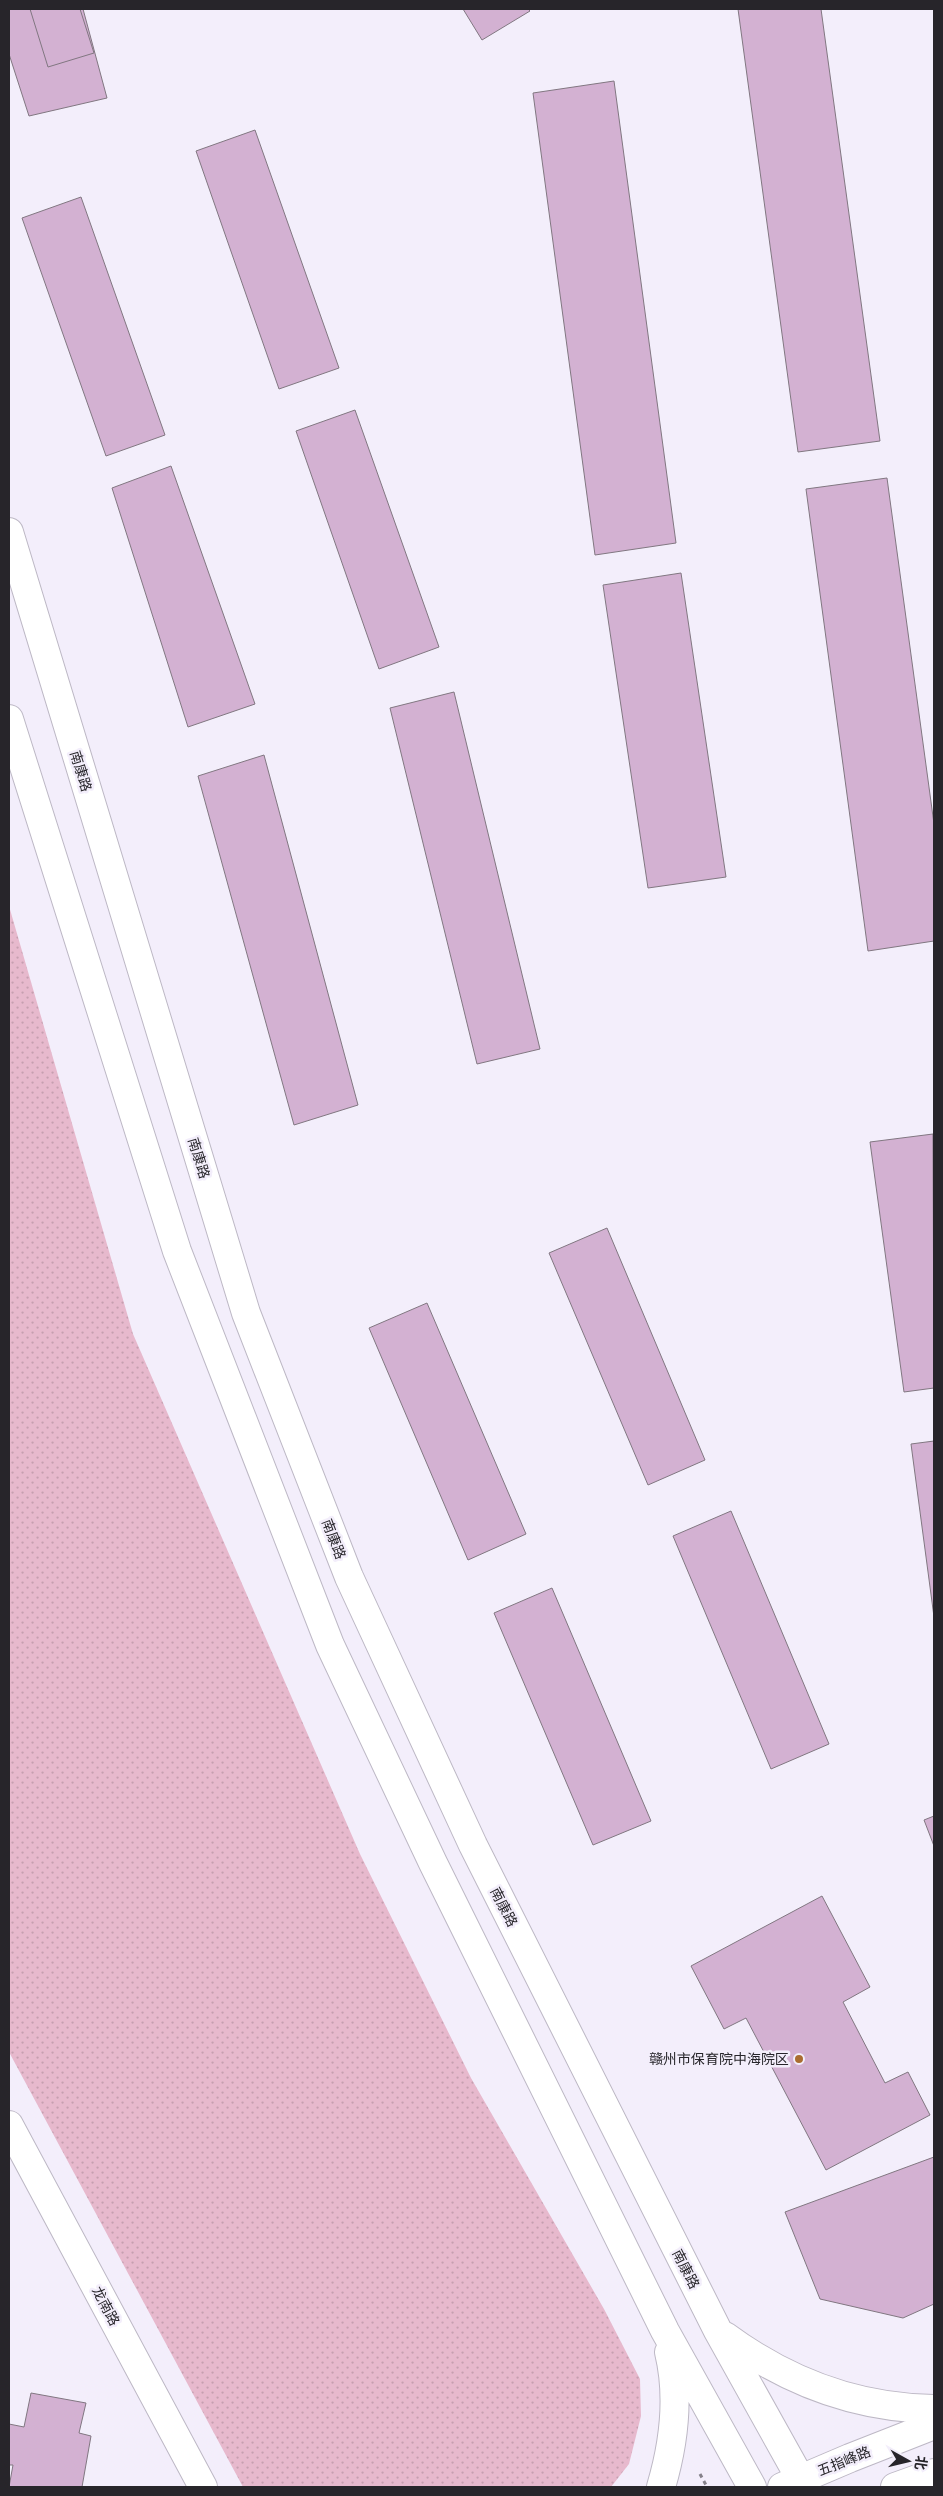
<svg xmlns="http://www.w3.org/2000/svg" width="943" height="2496" viewBox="0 0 943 2496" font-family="'Source Sans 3','Noto Sans SC',sans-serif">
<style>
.park{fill:url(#park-dots)}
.building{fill:#d3b1d2;stroke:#817781}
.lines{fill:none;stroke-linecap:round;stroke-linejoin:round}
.minor-casing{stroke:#bdb8c5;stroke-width:30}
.major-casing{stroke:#bdb8c5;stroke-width:30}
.path{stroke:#85818a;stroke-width:3;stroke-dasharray:4 4;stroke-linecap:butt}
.minor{stroke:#fff;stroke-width:28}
.major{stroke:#fff;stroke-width:28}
.poi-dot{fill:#aa6d30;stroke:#f3eefb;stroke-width:2}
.labels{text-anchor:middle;stroke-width:5;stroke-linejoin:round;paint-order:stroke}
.street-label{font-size:14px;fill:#27252a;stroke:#f3eefb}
.poi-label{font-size:14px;fill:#27252a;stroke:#f3eefb;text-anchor:end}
</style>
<defs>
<pattern id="park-dots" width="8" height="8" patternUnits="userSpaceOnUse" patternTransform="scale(1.25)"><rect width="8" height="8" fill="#e7b9cd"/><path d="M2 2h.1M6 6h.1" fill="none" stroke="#c69fb0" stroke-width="1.8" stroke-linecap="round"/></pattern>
</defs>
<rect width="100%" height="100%" fill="#f3eefb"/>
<path class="park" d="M9,906L133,1334L360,1854L471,2078L604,2309L640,2379L641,2416L629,2464L611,2487H243L9,2052Z"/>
<path class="building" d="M9,9H83L107,98L29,116L9,54Z
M30,9H80L94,53L48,67Z
M463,9H528L530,11L482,40Z
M738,9H821L880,441L798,452Z
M614,81L676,543L595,555L533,93Z
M255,130L339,368L279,389L196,151Z
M81,197L165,435L106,456L22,218Z
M355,410L439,647L379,669L296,431Z
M171,466L255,704L188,727L112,488Z
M887,478L934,824V941L868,951L806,489Z
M681,573L726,877L648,888L603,585Z
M454,692L540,1049L477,1064L390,708Z
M264,755L358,1105L294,1125L198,776Z
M933,1134L934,1388L904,1392L870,1142Z
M607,1228L705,1460L648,1485L549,1253Z
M427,1303L526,1534L468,1560L369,1328Z
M934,1441V1617L911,1444Z
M731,1511L829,1744L771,1769L673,1536Z
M552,1588L651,1821L593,1845L494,1613Z
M934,1816V1846L924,1820Z
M822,1896L870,1987L843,2002L885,2083L908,2072L930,2115L826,2170L746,2018L724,2029L691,1966Z
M934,2157V2304L903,2318L820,2299L785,2212Z
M31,2393L86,2403L79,2433L91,2436L82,2487H9L13,2465H9V2424L24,2427Z"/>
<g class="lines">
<defs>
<path id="minor" d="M9,2125L203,2487"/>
<path id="major" d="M9,532L246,1313L349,1577L473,1845L718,2331L805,2487
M9,719L177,1251L330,1645L433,1863L665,2331L752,2487
M725,2336C786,2381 857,2408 934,2409
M661,2487C674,2443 680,2398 669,2352
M782,2487L850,2458L934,2425
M895,2487L934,2473"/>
</defs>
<use href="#minor" class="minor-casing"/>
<use href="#major" class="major-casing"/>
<path class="path" d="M700,2474L707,2487"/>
<use href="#minor" class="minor"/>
<use href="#major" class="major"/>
</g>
<circle class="poi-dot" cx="799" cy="2059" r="5"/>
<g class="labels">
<g class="street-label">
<text transform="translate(81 771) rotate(73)" y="5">南康路</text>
<text transform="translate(199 1158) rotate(73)" y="5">南康路</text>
<text transform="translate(334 1539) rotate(69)" y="5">南康路</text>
<text transform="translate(504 1907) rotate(63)" y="5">南康路</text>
<text transform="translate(686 2269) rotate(63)" y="5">南康路</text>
<text transform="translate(106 2306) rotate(62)" y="5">龙南路</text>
<text transform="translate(844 2461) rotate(-22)" y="5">五指峰路</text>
</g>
<g class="poi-label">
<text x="789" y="2064">赣州市保育院中海院区</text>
</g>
</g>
<rect width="943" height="2496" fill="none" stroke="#27252a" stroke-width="20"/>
<g transform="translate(908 2461) rotate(98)" stroke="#f3eefb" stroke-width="4" paint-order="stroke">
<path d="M0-4L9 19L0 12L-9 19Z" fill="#27252a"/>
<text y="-8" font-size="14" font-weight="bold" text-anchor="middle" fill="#27252a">北</text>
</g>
</svg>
